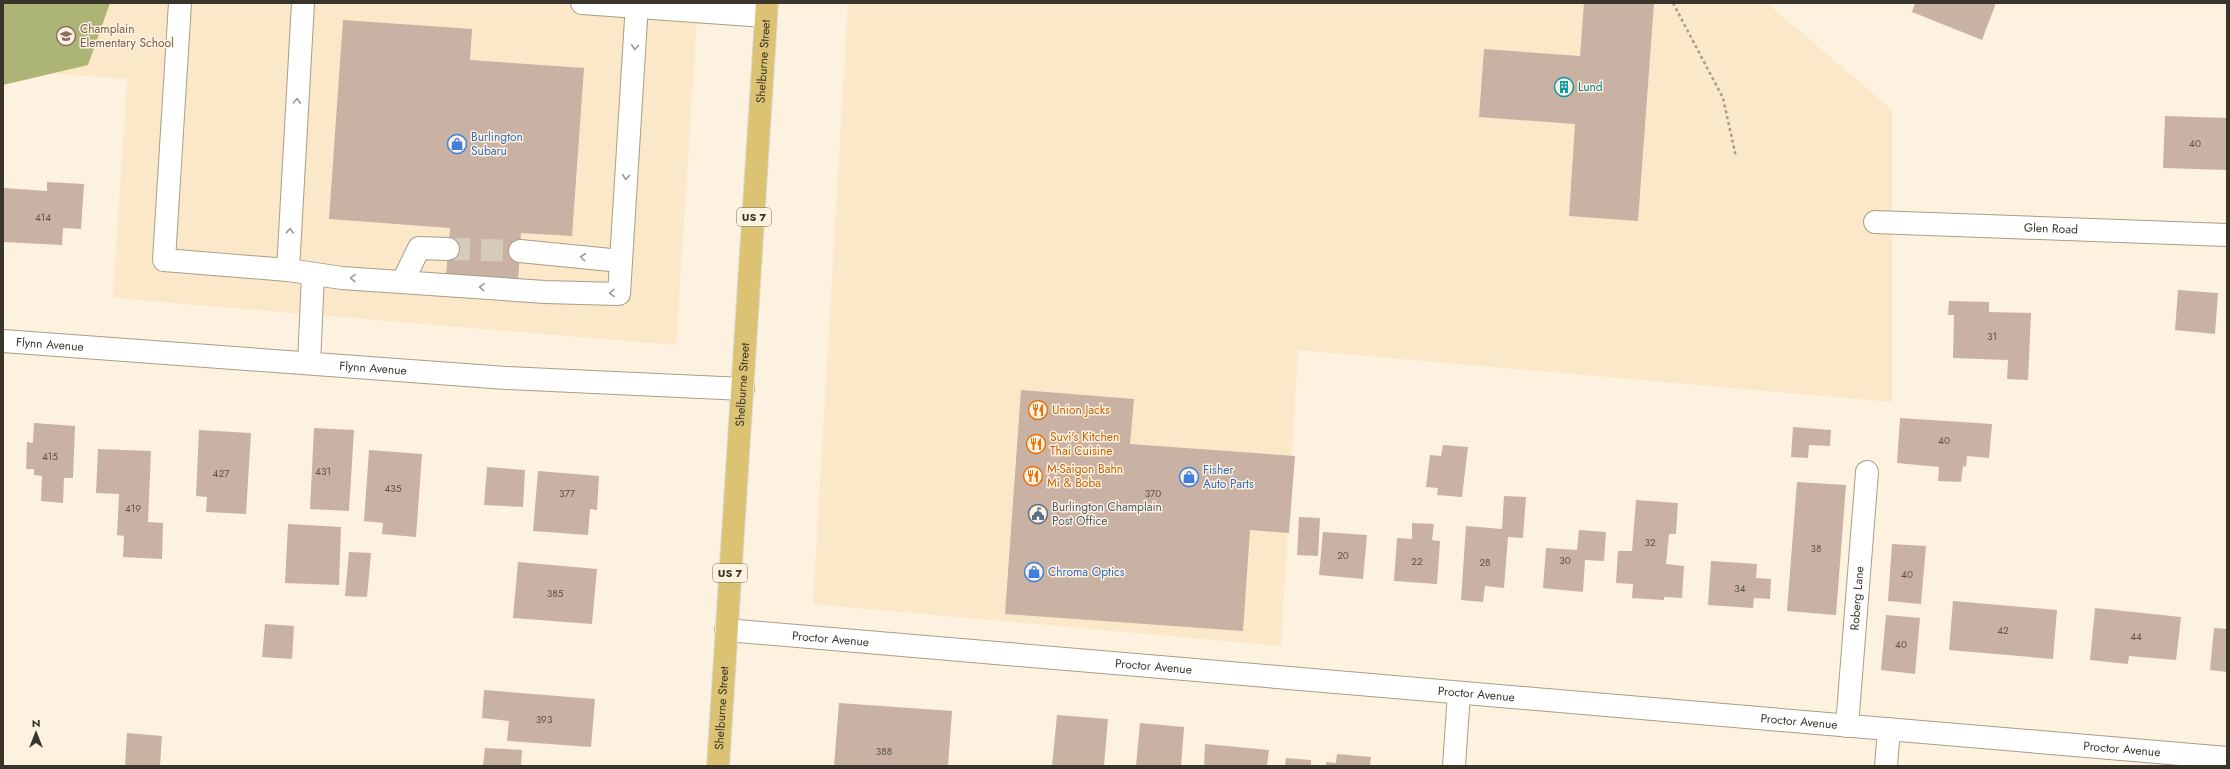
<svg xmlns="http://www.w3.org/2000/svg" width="2230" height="769" viewBox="0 0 2230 769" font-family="Jost,sans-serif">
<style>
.built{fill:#fae8c9}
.forest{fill:#acb476}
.building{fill:#c9b1a3}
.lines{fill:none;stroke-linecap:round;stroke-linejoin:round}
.minor-tunnel{stroke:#d6ccbb;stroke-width:22;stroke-dasharray:22 11;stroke-linecap:butt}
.minor-casing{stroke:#a99d86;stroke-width:24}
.major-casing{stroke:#dcdbd9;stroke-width:24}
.path{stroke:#a39b8c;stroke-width:2.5;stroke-dasharray:3 3;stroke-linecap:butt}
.minor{stroke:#fff;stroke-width:22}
.major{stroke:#dcc374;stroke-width:22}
.oneway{stroke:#9c9a95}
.labels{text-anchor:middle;stroke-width:3;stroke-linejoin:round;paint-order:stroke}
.number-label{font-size:10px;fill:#5e5449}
.shield{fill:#fdf2df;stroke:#746e61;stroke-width:1}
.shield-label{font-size:11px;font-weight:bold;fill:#3a352b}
.education-label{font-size:12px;fill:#785e54;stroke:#fdf2df;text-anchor:start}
.street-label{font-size:12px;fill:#3a352b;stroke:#fdf2df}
.culture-label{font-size:12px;fill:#0d838f;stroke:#fdf2df;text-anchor:start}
.shop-label{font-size:12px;fill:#366cbe;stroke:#fdf2df;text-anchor:start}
.food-label{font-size:12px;fill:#c56008;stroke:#fdf2df;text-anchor:start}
.service-label{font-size:12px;fill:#4e5e75;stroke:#fdf2df;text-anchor:start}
</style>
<rect width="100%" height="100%" fill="#fdf2df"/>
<path class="built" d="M3,3H698L676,345L113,298L127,79L3,70Z
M848,3H1767L1892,110V402L1298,350L1281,646L813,604Z"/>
<path class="forest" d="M3,3H110L88,65L3,85Z"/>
<path class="building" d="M1584,3H1654L1638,221L1569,216L1575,124L1479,117L1484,49L1580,56Z
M1915,3H1996L1982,40L1912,12Z
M343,20L472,29L470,60L584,68L572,236L521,233L518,282L446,276L450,228L329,219Z
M2165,116L2227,118V170L2163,168Z
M47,182L84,184L81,229L63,228L62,245L3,242L4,188L47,191Z
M2178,290L2218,293L2215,334L2175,330Z
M1949,301L1989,302V312L2031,313L2028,380L2007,379L2008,360L1953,358L1954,315H1948Z
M1021,390L1134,399L1130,444L1295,456L1289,533L1250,530L1243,631L1005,614Z
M1900,418L1992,424L1989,458L1967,456L1966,467L1963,466L1961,482L1938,481L1939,467L1897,463Z
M34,423L75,426L73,478H64L63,503L41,501L42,476L34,475V469H26L27,442L33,443Z
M1793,427L1831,430L1830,446L1809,445L1808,458L1791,457Z
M314,428L354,430L349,511L310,509Z
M199,430L251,433L246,514L206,512L207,497L196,496Z
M1443,445L1468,447L1462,497L1437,495L1438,488L1426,487L1430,455L1441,456Z
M98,449L151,451L148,522L163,523L162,559L123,557L124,536L117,535L119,494L96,493Z
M369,450L422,454L416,537L382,534L383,523L364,521Z
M487,467L525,470L523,507L484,505Z
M538,471L599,476L597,510L590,509L588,535L533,531Z
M1797,482L1846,485L1836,615L1787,611Z
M1504,496L1526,497L1523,538L1508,537L1504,588L1485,586L1483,602L1461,600L1466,526L1502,529Z
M1636,500L1678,503L1676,534H1669L1666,564L1684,566L1682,598L1664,597V600L1632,598L1633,584L1616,583L1618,551H1632Z
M1299,517L1320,518L1318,556L1297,555Z
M1412,523L1434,524L1432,540L1440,541L1437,584L1394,581L1397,538L1412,539Z
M288,524L341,527L339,585L285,583Z
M1579,530L1606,532L1604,561L1585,560L1583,592L1543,588L1546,548L1577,550Z
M1323,532L1367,535L1363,579L1319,575Z
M1892,544L1926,546L1921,604L1888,601Z
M349,552L371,553L367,597L345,596Z
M1711,561L1757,564L1756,578L1771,579L1770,599L1754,598L1753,608L1708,605Z
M518,562L597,569L592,624L513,618Z
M1953,601L2057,610L2053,659L1949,650Z
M2095,608L2181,617L2176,660L2129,656L2128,664L2090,660Z
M1886,615L1920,618L1915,674L1881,670Z
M265,624L294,626L292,659L262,657Z
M2214,628L2227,629V672L2210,670Z
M484,690L595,699L591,747L507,741L509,721L482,718Z
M839,703L952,711L948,766H834Z
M1057,715L1108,719L1104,766H1052Z
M1140,723L1184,727L1181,766H1136Z
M127,733L162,736L160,766H125Z
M1205,744L1269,750L1267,766H1204Z
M485,748L522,750L521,766H483Z
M1337,754L1371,757L1370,766H1326V762L1336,763Z
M1286,758L1311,760V766H1285Z"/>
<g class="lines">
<path class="minor-tunnel" d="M448,249L520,251"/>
<defs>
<g id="minor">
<path d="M180,3L164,260L288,270L342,278L545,292L619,294L637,3"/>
<path d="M582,3L766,16"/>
<path id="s1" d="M1875,222L2227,235"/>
<path d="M520,251L621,261"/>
<path d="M288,270L303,3"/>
<path d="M403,281L419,248L448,249"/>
<path id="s2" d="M3,341L506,378L743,389"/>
<path d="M309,363L313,275"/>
<path id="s3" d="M726,630L2227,758"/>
<path id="s4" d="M1847,726L1867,472"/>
<path d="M1454,766L1459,693"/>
<path d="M1886,766L1889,729"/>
</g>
<g id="major">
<path id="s5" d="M718,766L767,3"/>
</g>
</defs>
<use href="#minor" class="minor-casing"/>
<use href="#major" class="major-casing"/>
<path class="path" d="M1673,3L1723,98L1736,157"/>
<use href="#minor" class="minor"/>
<use href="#major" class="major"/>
</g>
<defs><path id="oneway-chevron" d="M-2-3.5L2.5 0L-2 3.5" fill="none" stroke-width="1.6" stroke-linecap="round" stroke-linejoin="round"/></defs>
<g class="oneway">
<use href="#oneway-chevron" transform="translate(635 47) rotate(94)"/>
<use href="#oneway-chevron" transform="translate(297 101) rotate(-87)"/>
<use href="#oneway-chevron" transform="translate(626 177) rotate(94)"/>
<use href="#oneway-chevron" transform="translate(290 231) rotate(-87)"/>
<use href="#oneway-chevron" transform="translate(583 257) rotate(-173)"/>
<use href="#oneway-chevron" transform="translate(353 278) rotate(-177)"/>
<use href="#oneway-chevron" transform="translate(482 287) rotate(-176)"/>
<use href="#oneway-chevron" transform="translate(612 293) rotate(179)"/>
</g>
<defs>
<symbol id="school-ring" viewBox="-11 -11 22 22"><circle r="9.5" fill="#fdf2df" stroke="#8d6e63" stroke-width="1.5"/><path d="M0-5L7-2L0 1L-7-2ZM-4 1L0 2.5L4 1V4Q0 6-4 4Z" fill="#8d6e63"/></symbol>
<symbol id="building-ring" viewBox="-11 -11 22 22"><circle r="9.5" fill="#fdf2df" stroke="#0f9aa8" stroke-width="1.5"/><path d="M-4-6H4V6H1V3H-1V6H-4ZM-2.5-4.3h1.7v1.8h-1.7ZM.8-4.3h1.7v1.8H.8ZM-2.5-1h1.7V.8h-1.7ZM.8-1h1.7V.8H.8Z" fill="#0f9aa8"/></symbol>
<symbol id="shop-ring" viewBox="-11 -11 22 22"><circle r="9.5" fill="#fdf2df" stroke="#3f7fe0" stroke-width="1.5"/><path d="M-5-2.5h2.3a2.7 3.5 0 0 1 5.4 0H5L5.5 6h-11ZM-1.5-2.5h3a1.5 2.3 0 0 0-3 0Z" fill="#3f7fe0"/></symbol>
<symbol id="restaurant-ring" viewBox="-11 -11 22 22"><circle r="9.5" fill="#fdf2df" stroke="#e8710a" stroke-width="1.5"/><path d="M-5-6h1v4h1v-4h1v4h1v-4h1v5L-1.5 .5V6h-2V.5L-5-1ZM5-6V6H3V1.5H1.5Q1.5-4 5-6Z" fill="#e8710a"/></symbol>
<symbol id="civic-ring" viewBox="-11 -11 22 22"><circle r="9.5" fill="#fdf2df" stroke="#5c6f8a" stroke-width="1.5"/><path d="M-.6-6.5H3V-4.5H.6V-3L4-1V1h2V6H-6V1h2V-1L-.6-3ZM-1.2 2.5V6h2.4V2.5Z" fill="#5c6f8a"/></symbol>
</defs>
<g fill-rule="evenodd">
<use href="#school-ring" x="55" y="25" width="22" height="22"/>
<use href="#building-ring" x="1553" y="76" width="22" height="22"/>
<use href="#shop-ring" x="446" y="133" width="22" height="22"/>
<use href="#restaurant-ring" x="1027" y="399" width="22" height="22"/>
<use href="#restaurant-ring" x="1025" y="433" width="22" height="22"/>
<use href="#restaurant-ring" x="1022" y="465" width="22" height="22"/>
<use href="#shop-ring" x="1178" y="466" width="22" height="22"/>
<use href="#civic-ring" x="1027" y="503" width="22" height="22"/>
<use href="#shop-ring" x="1023" y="561" width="22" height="22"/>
</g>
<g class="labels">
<g class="number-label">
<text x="2195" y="147">40</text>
<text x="43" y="221">414</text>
<text x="1992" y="340">31</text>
<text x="1944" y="444">40</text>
<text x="50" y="460">415</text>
<text x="323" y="475">431</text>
<text x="221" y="477">427</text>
<text x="393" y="492">435</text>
<text x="567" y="497">377</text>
<text x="1153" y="497">370</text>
<text x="133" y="512">419</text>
<text x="1650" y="546">32</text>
<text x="1816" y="552">38</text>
<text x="1343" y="559">20</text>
<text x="1565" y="564">30</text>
<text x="1417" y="565">22</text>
<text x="1485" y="566">28</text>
<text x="1907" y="578">40</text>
<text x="1740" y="592">34</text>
<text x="555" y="597">385</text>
<text x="2003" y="634">42</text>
<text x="2136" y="640">44</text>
<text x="1901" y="648">40</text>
<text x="544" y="723">393</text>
<text x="884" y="755">388</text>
</g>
<g class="shield">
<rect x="737" y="208" width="34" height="18" rx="3"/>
<rect x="713" y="564" width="34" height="18" rx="3"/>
</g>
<g class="shield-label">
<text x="754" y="221">US 7</text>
<text x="730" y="577">US 7</text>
</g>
<g class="education-label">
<text x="80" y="33">Champlain<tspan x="80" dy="14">Elementary School</tspan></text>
</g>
<g class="street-label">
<text dy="4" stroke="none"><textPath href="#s5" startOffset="706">Shelburne Street</textPath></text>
<text dy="4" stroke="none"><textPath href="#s1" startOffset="176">Glen Road</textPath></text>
<text dy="4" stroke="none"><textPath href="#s2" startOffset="47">Flynn Avenue</textPath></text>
<text dy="4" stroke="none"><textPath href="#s2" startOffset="371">Flynn Avenue</textPath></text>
<text dy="4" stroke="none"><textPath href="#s5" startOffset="382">Shelburne Street</textPath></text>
<text dy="4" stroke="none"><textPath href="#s4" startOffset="128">Roberg Lane</textPath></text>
<text dy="4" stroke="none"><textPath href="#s3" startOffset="105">Proctor Avenue</textPath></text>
<text dy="4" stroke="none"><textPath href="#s3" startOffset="429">Proctor Avenue</textPath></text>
<text dy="4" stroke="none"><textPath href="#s3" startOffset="753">Proctor Avenue</textPath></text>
<text dy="4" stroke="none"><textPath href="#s5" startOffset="58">Shelburne Street</textPath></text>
<text dy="4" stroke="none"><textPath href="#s3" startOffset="1077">Proctor Avenue</textPath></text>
<text dy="4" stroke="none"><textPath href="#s3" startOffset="1401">Proctor Avenue</textPath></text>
</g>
<g class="culture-label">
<text x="1578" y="91">Lund</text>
</g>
<g class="shop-label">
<text x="471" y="141">Burlington<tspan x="471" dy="14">Subaru</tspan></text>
<text x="1203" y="474">Fisher<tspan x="1203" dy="14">Auto Parts</tspan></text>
<text x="1048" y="576">Chroma Optics</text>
</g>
<g class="food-label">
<text x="1052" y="414">Union Jacks</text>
<text x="1050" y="441">Suvi's Kitchen<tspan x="1050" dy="14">Thai Cuisine</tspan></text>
<text x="1047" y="473">M-Saigon Bahn<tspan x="1047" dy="14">Mi &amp; Boba</tspan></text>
</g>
<g class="service-label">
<text x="1052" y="511">Burlington Champlain<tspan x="1052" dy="14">Post Office</tspan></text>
</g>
</g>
<rect width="2230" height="769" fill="none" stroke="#3a352b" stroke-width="8"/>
<g transform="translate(36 733)" stroke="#fdf2df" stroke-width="3" paint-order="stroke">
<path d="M0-3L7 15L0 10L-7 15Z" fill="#3a352b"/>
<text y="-6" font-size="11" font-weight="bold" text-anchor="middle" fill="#3a352b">N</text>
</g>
</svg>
